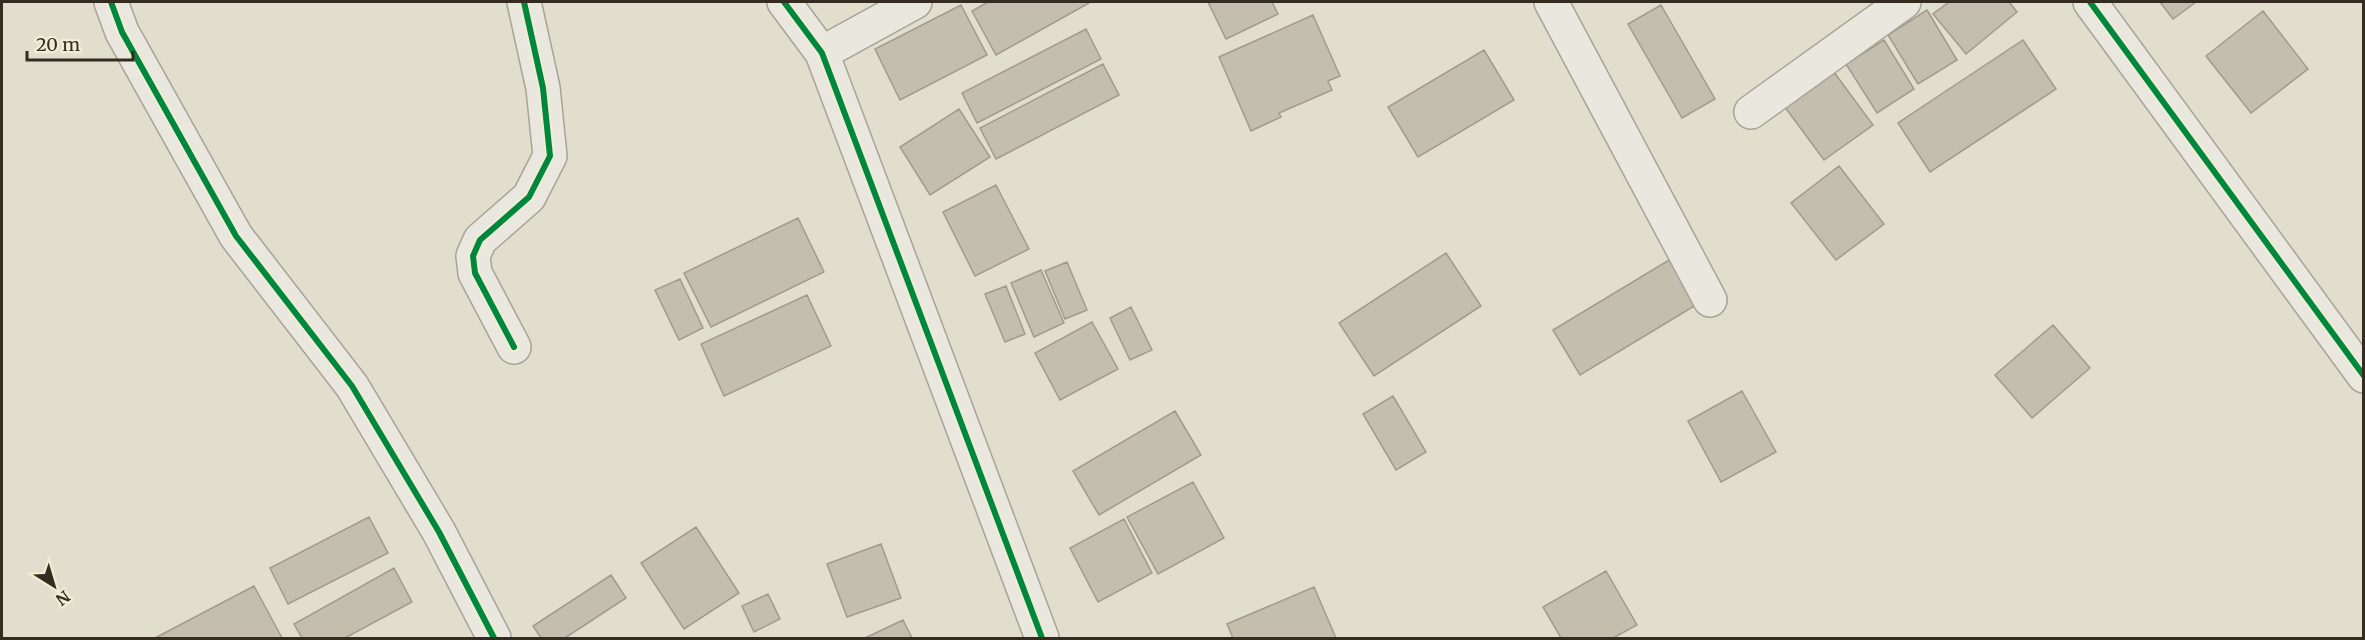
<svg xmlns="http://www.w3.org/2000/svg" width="2365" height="640" viewBox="0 0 2365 640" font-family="Merriweather,serif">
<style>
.building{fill:#c4beaf;stroke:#a19a8e;stroke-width:1.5}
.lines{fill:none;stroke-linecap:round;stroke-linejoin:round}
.street-casing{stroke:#a6a397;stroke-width:36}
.street{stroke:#eae8de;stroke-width:33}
.cycleway-casing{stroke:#f1edd4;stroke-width:10}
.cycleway{stroke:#00873e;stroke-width:6}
</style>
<rect width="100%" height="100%" fill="#e1dece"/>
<path class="building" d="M988,2H1089V3L996,55L972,11Z
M1208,2H1272L1278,14L1226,39Z
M1949,2H2009L2017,12L1966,54L1933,14Z
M2160,2H2196L2173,19Z
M961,5L987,55L900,100L875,49Z
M1661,5L1715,99L1682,118L1628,24Z
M1927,10L1957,60L1918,84L1888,35Z
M2263,11L2308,69L2251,113L2206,56Z
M1313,15L1340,76L1328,81L1332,90L1279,113L1281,117L1251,131L1219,57Z
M1086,29L1101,59L977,123L962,93Z
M1884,40L1914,89L1877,113L1846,64Z
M2023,40L2056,89L1930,172L1898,123Z
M1484,50L1514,100L1418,157L1388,107Z
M1103,64L1119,95L996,159L980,128Z
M1828,64L1873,125L1824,160L1779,99Z
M959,109L990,157L930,195L900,147Z
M1839,166L1884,224L1836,260L1791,203Z
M996,185L1029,249L975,276L943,212Z
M798,218L824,272L711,327L684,273Z
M1446,253L1481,306L1374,376L1339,323Z
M1674,257L1701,302L1580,375L1553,330Z
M1067,262L1087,310L1065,319L1045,271Z
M1041,270L1064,323L1034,337L1011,283Z
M680,279L703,328L679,340L655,290Z
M1006,286L1025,334L1005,342L985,294Z
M807,295L831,346L724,396L701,344Z
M1131,307L1152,350L1130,360L1110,318Z
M1092,322L1118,369L1060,400L1035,353Z
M2053,325L2090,368L2032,418L1995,375Z
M1742,391L1776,452L1721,482L1688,421Z
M1393,396L1426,452L1396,470L1363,414Z
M1175,411L1201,455L1099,515L1073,471Z
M1193,482L1224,538L1158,574L1127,517Z
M369,517L388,553L288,604L270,568Z
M1124,519L1152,573L1098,602L1070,548Z
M696,527L739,593L684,629L641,563Z
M881,544L901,598L847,617L827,564Z
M394,568L412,602L345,638H302L294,624Z
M1606,571L1637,625L1613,638H1561L1543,607Z
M611,575L626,598L565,638H541L533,626Z
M254,586L282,638H155Z
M1314,587L1336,638H1233L1227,624Z
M768,594L780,619L754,632L742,606Z
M903,620L912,638H865Z"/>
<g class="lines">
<defs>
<path id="street" d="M111,2L122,32L236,236L352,386L439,532L494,638
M784,2L822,53L1042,638
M1551,2L1710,300
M2090,2L2364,376
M822,53L915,2
M1751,112L1904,2
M514,347L475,273L473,256L480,240L529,197L550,156L543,88L524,2"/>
</defs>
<use href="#street" class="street-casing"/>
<use href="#street" class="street"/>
<defs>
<path id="cycleway" d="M111,2L122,32L236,236L352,386L439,532L494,638
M784,2L822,53L1042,638
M2090,2L2364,376
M514,347L475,273L473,256L480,240L529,197L550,156L543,88L524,2"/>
</defs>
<use href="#cycleway" class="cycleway-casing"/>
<use href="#cycleway" class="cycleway"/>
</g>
<rect width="2365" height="640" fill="none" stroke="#342c20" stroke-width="6"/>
<g transform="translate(54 586) rotate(143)" stroke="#f1edd4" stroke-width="4.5" paint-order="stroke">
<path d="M0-4.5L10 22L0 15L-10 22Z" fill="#342c20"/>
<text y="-9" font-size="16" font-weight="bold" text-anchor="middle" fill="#342c20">N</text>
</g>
<path d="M27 51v9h106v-9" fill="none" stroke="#342c20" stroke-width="3"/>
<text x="36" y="51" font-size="18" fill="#342c20" stroke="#f1edd4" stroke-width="4.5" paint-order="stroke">20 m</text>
</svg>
